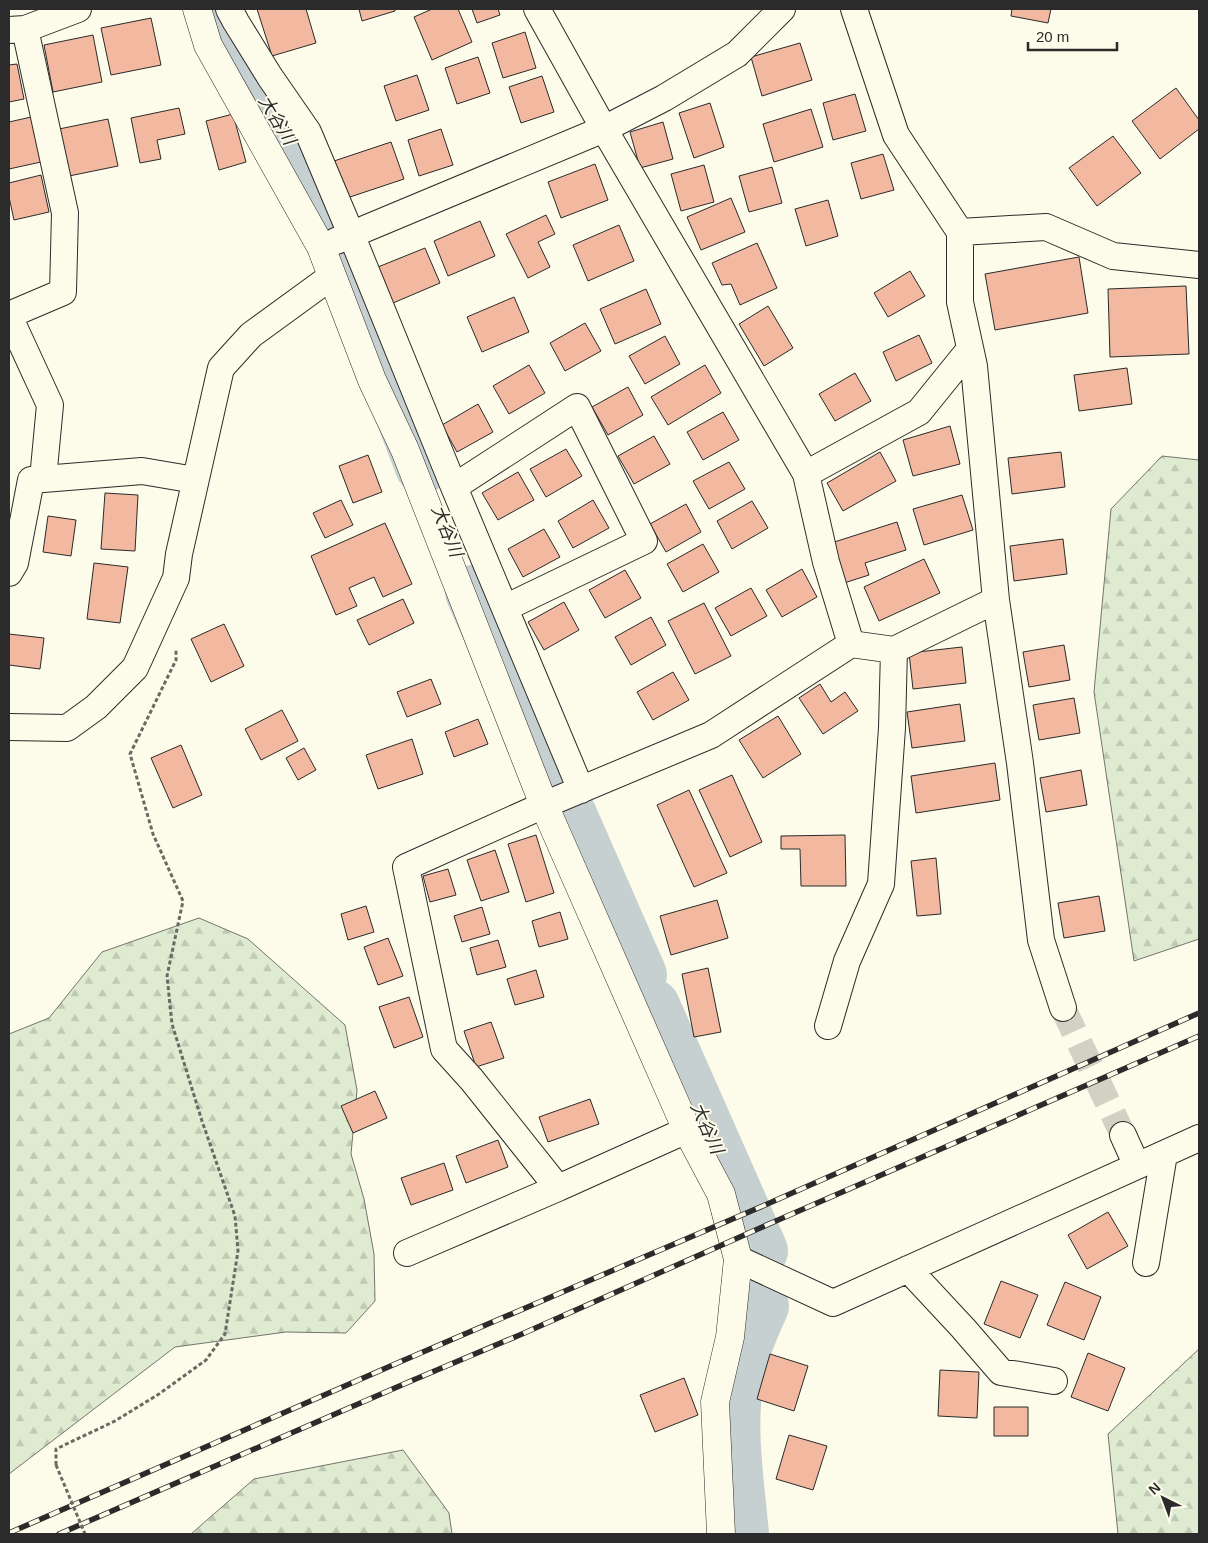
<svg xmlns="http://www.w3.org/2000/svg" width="1208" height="1543" viewBox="0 0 1208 1543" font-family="Helvetica,'Noto Sans JP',sans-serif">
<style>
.forest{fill:url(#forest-firs);stroke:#74746e}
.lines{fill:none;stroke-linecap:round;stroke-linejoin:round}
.river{stroke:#c7d0d0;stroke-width:54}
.building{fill:#f2b8a0;stroke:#2b2b2b}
.street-tunnel{stroke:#d3d1c4;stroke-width:26;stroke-dasharray:26 13;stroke-linecap:butt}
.street-casing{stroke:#2b2b2b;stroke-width:28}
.secondary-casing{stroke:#2b2b2b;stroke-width:29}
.path{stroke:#6a6964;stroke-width:3;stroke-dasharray:4 2.5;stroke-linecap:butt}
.street{stroke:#fdfbea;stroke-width:26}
.secondary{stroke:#fdfbea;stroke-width:28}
.rail-casing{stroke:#2b2b2b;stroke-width:5.5}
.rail{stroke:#fdfbea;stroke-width:4;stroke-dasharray:11;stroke-linecap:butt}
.path-bridge{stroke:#6a6964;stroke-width:3;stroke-dasharray:4 2.5;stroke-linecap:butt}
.labels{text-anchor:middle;stroke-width:4;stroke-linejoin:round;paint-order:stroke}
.water-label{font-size:18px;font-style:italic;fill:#2b2b2b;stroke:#fdfbea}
</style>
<defs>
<pattern id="forest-firs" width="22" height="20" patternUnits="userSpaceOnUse" patternTransform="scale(1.25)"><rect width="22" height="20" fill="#deebd1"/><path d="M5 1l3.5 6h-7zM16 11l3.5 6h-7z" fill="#bfcab4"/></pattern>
</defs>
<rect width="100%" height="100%" fill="#fdfbea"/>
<path class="forest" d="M1162,456L1199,460V939L1134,961L1094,692L1111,509Z
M199,918L248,939L345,1025L357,1090L351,1154L364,1199L374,1254L375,1301L346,1333L286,1332L175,1347L9,1474V1034L49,1018L102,952Z
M1199,1349V1534H1118L1108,1434Z
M403,1450L449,1513L452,1534H191L254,1479Z"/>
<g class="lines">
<path class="river" d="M211,9C231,55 265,95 291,139C309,170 321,203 334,236
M345,264L422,467
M472,592L561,794
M570,815L640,975
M653,1006L761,1251
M742,1534C737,1479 727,1422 739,1367C744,1346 753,1326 762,1306"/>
</g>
<path class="building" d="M257,9H306L316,43L272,56Z
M359,9H395V11L362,21Z
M432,9H458L472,42L432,60L414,17Z
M472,9H498L500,15L477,23Z
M1012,9H1051L1048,23L1011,16Z
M151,18L161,65L111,75L101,28Z
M525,32L536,68L503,78L492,43Z
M93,35L102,82L53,92L44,45Z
M800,43L812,80L762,96L751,57Z
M478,57L490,93L457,104L445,68Z
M17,64L24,99L9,102V65Z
M417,75L429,110L396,121L384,86Z
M542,76L554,112L521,123L509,87Z
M1176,88L1199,120V129L1160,159L1132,121Z
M855,94L866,131L833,140L823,103Z
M710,103L724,147L694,158L679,113Z
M179,108L185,134L157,140L161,159L140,163L131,118Z
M811,109L823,147L774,162L763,124Z
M233,114L246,162L219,170L206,121Z
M31,117L41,162L9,169V122Z
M108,119L118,166L69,176L59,129Z
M663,122L673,159L640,168L630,132Z
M441,129L453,165L419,176L408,140Z
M1113,136L1141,173L1097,206L1069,168Z
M391,142L404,179L347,198L334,161Z
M883,154L894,190L861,199L851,163Z
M595,164L608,200L561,218L548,182Z
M704,165L714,202L681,211L671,174Z
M772,167L782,203L749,212L739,176Z
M41,175L49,212L14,220L9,197V183Z
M731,198L745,232L701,250L687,217Z
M828,200L838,236L806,246L795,209Z
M546,215L555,234L538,242L550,267L528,278L506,234Z
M480,221L495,256L448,276L434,241Z
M619,225L634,261L588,281L573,245Z
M757,243L777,288L740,305L731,284L722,285L712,263Z
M425,248L440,283L393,303L378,267Z
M1079,257L1088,313L995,330L985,274Z
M910,271L925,296L888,317L874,293Z
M1186,286L1189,354L1110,357L1108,289Z
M646,289L661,324L615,344L600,309Z
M514,297L529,332L482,352L467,317Z
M768,306L793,348L764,366L739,324Z
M585,323L601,351L565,371L550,343Z
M919,335L932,363L896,381L883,352Z
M665,336L680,364L645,384L629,356Z
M529,365L545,393L509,414L493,386Z
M705,365L721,393L668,425L651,397Z
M1127,368L1132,404L1079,411L1074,375Z
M855,373L871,401L835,421L819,394Z
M628,387L643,415L608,435L592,407Z
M478,404L493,432L457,452L442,425Z
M723,412L739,440L703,460L687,432Z
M950,426L960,464L913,476L903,440Z
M654,436L670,464L634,484L618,456Z
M566,449L582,476L546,497L530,469Z
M880,452L896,481L843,511L827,483Z
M1061,452L1065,487L1012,494L1008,458Z
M368,455L382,492L353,503L339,466Z
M729,462L745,489L709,509L693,481Z
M518,472L534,500L498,520L482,493Z
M105,493L138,495L135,551L101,549Z
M962,495L973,530L924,545L913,509Z
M341,500L353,525L325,538L313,513Z
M593,500L609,528L573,548L558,521Z
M752,501L768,528L732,549L717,521Z
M686,504L701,532L666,552L650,524Z
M48,516L76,520L71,556L43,552Z
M897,522L906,550L865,563L869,575L841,584L828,544Z
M385,523L412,584L383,597L374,577L349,588L357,606L336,615L311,556Z
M544,529L560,557L523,577L508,549Z
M1063,539L1067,574L1014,581L1010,546Z
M703,544L719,572L683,592L667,564Z
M924,559L940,593L879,621L864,587Z
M94,563L128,567L120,623L87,619Z
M802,569L817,597L782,617L766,590Z
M625,570L641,598L605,618L589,590Z
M751,588L767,616L731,636L715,608Z
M403,599L414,623L369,645L357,620Z
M564,602L579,630L544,650L528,622Z
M704,603L731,656L695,674L668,621Z
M651,617L666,645L631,665L615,637Z
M224,624L244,666L211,682L191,639Z
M9,634L44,638L40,669L9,665Z
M1064,645L1070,680L1029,687L1023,652Z
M962,647L966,683L913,689L909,653Z
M673,672L689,700L653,720L637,692Z
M431,679L441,704L407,717L397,692Z
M820,684L831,702L845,692L858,711L823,734L799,698Z
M1074,698L1080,733L1039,740L1033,705Z
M960,704L965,741L912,748L907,712Z
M282,710L298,741L261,760L245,729Z
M778,716L801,754L763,778L739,740Z
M478,719L488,744L454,757L445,732Z
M412,739L423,774L378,789L366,755Z
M181,745L202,795L173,808L151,758Z
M304,748L316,770L298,780L286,758Z
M995,763L1000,800L916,813L911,776Z
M1081,770L1087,805L1046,812L1040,778Z
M732,775L762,842L730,857L699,790Z
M689,790L727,873L694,887L657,805Z
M536,835L554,893L526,902L508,844Z
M845,835L846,886H801L800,849H781V836Z
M495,850L509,892L481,901L467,860Z
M936,858L941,914L917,916L911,861Z
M448,869L456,895L430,902L423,876Z
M1099,896L1105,931L1064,938L1058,903Z
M717,900L728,938L671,955L660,916Z
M366,906L374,932L348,940L341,914Z
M482,907L490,934L462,942L454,916Z
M560,912L568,939L539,947L532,921Z
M388,938L403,976L378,985L364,947Z
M498,940L506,967L477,975L470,948Z
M708,968L721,1032L694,1037L682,974Z
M536,970L544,997L515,1005L507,979Z
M409,997L423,1037L394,1048L379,1007Z
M491,1022L504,1058L476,1067L464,1031Z
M375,1091L387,1118L353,1133L341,1106Z
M590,1099L599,1124L548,1142L539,1117Z
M498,1140L508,1167L466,1183L456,1156Z
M444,1163L453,1190L411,1205L401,1178Z
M1108,1212L1128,1246L1087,1269L1068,1235Z
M1001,1281L1038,1295L1020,1338L984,1324Z
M1065,1282L1101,1297L1084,1340L1047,1325Z
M1088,1353L1125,1368L1108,1411L1071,1397Z
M770,1354L808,1366L794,1411L757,1399Z
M940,1370L979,1372L977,1418L938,1416Z
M684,1378L698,1415L655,1432L640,1395Z
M994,1407H1028V1436H994Z
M789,1435L827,1446L813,1490L776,1479Z"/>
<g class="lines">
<path class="street-tunnel" d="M1063,1008L1123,1135"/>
<defs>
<path id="street" d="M229,9L236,22L270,77L308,132L351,234L454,487L581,790
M537,9L604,129L806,474L826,562L851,644
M854,9L896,135L960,232V302L974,366L996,600L1020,763L1041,940L1063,1008
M9,30L25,29L78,9
M960,232L1046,227L1113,256L1199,265
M336,241L604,129L664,98L737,54L782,9
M9,315L63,292L65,213L25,29
M9,316L50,405L43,479
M806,474L919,412L970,349
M454,487L577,407L644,541L505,608
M9,573L15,563L31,480L142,471L195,480
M9,727L67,728L96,707L135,668L176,578L179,554L221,368L251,335L332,276
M828,1026L847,961L881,884L892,728L894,650
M687,1130L558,1188L472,1080L444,1049L406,867L544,805L711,735L851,644L894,650L996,600
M1123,1135L1137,1166
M407,1253L558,1188
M738,1259L833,1303L1199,1138
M1146,1263L1164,1154
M908,1269L963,1328L1001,1372L1054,1381"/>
<path id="secondary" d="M197,9L208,45L321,247L372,380L405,450L544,805L687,1130L721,1194L738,1259L730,1337L715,1402L721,1534"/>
</defs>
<use href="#street" class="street-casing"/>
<use href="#secondary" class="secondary-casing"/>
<path class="path" d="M56,1465V1449L115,1421L159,1394L206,1360L225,1334L238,1251L235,1216L202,1121L172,1024L167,976L183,901L153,834L130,754L176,660V649"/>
<use href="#street" class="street"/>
<use href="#secondary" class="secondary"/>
<defs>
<path id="rail" d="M9,1533L402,1361L765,1205L1199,1013
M59,1534L411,1381L522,1334L769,1224L1199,1036"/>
</defs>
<use href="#rail" class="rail-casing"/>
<use href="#rail" class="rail"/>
<path class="path-bridge" d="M56,1465L85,1534"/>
</g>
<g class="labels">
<g class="water-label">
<text transform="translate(277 120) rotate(59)" y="6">大谷川</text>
<text transform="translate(447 531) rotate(68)" y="6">大谷川</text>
<text transform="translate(707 1128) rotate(66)" y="6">大谷川</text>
</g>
</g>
<rect width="1208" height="1543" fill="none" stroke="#2b2b2b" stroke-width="20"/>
<g transform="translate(1163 1498) rotate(318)" stroke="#fdfbea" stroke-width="4" paint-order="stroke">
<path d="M0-4L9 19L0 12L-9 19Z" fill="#2b2b2b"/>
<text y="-8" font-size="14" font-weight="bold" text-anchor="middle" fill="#2b2b2b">N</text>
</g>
<path d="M1028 42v8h89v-8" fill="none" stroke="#2b2b2b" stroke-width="2.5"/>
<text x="1036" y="42" font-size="15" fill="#2b2b2b" stroke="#fdfbea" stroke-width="4" paint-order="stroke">20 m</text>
</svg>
